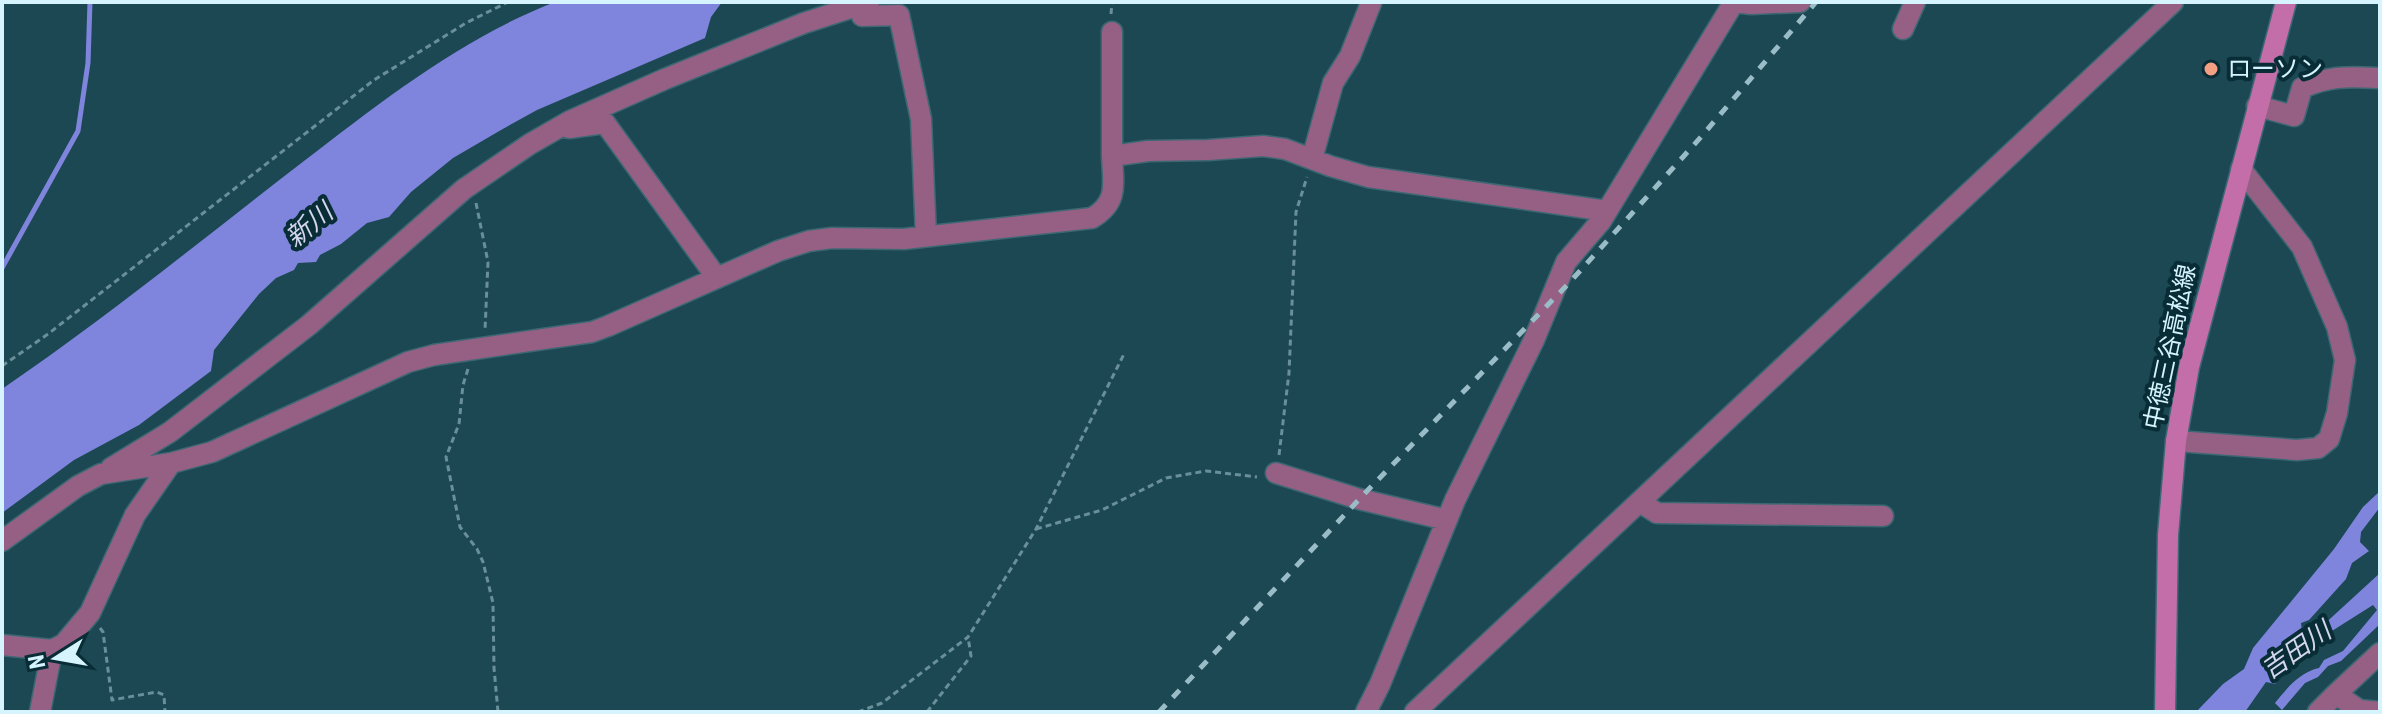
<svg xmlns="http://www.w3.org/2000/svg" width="2382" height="714" viewBox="0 0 2382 714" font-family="'Roboto Condensed','Noto Sans JP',sans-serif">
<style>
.water{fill:#7f85dd}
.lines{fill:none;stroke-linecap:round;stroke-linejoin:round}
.stream{stroke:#7f85dd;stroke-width:5}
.minor-casing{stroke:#3d6773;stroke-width:23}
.tertiary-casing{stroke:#3d6773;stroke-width:23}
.secondary-casing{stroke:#3d6773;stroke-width:23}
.path{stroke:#698f9a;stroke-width:3;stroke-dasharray:6 4;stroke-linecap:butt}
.minor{stroke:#966084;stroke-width:20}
.tertiary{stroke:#966084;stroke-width:20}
.secondary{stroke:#c36ea9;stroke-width:20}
.rail{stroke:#9abcc7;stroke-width:5;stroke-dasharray:10 10;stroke-linecap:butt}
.poi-dot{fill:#f39f83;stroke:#082d36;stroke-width:3}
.labels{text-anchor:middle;stroke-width:8;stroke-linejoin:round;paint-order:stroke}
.poi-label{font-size:24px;fill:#d6f4fe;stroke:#082d36;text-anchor:start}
.street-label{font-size:24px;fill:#d6f4fe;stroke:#082d36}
.water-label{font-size:26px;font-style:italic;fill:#d3d6ee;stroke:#082d36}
</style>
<rect width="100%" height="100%" fill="#1c4854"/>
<path class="water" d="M555,2H722L711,17L705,38L537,110L501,130L453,158L411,192L389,217L367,223L341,244L320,255L316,262L298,263L294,270L276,278L259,294L214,350L211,371L139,425L74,460L2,513V389C106,318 204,238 304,161C382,101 462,38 555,2Z
M2380,491V507L2361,532L2360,542L2369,551L2352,563L2346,579L2309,620L2301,623L2302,631L2307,635L2320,628L2380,573V624L2341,661L2328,666L2318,677L2305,683L2282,710L2275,703C2287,688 2300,672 2319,668L2324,660L2343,651L2377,610L2373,605L2324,636L2296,666L2288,667L2275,684L2266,682L2245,712H2196L2223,684L2244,669L2253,648L2334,549L2363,507Z"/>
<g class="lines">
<path class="stream" d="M2,268L78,131L88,63L90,2"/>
<defs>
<path id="minor" d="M860,4L862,16L899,15L921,119L926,236
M1903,29L1915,2
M1112,32V156
M2257,106L2294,116L2302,88C2331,75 2349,77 2380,78
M569,128L605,123L717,278
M1312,159L1333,83L1350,56L1371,3
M2176,441L2297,450L2318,448L2329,439L2337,413L2345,360L2337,327L2302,247L2241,169
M111,468L170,432L309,325L464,189L530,144L570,121L665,79L804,23L869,2
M1276,473L1359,499L1447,520
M1640,502L1657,513L1883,516
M2,541L78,486L101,474L171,463L212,452L408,362L434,355L592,332L608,326L778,251L809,241L832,238L904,239L1092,218C1119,202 1113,184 1112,156L1148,151L1208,150L1263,146L1285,149L1330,166L1368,177L1607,211
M2,645L52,650L64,644L90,613L135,515L171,463
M2336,694L2380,653
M40,712L52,650
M1366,712L1380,684L1455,500L1534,340L1566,262L1601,221L1734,2L1751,4L1800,2
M2318,712L2336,694L2359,710L2380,712"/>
<path id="tertiary" d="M1415,712L2173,2"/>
<path id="secondary" d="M2165,712L2168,535L2176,441L2189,367L2286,2"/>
</defs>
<use href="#minor" class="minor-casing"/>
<use href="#tertiary" class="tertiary-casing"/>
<use href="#secondary" class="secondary-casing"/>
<path class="path" d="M1111,14L1112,2
M476,203L488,262L485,330
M2,366L48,334L374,80L466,23L508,2
M468,369L463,385L459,424L446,457L460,527L477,549L483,562L493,603L494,668L498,712
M1279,455L1289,373L1296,212L1307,177
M1036,529L1102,510L1166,478L1206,471L1257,477
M100,628L103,632L112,700L157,692L164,695L165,712
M858,712L882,703L968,637L1036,529L1124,354
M927,712L971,656L968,637"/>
<use href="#minor" class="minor"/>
<use href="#tertiary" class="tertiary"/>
<use href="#secondary" class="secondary"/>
<path class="rail" d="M1159,712L1367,491L1570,282L1701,137L1816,2"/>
</g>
<circle class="poi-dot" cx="2211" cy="69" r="8"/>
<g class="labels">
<g class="poi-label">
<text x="2227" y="77">ローソン</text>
</g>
<g class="street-label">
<text transform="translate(2170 347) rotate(-78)" y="8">中徳三谷高松線</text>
</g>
<g class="water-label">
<text transform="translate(309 225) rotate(-40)" y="9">新川</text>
<text transform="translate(2296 650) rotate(-35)" y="9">吉田川</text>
</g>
</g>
<rect width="2382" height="714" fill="none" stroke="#d6f4fe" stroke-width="8"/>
<g transform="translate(56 658) rotate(259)" stroke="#082d36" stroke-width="6" paint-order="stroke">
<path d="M0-6L14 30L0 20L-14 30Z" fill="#d6f4fe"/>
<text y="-12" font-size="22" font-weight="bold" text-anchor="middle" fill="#d6f4fe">N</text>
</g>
</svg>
